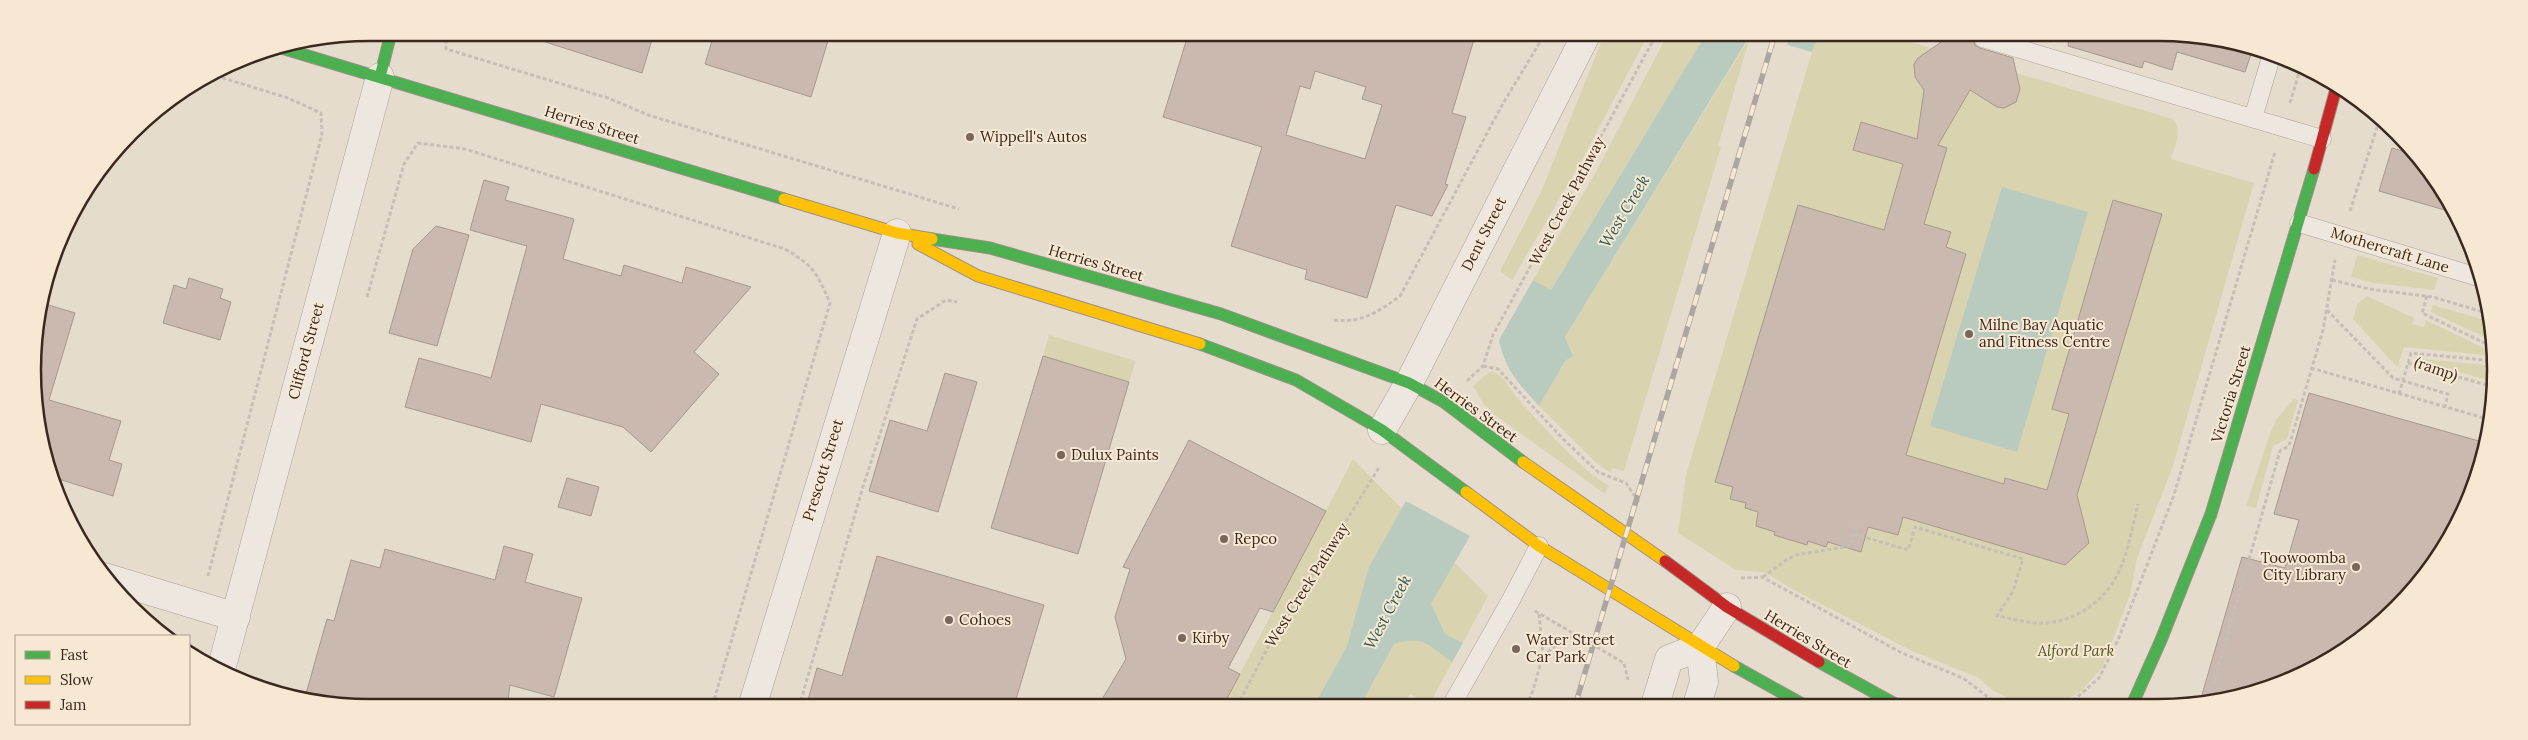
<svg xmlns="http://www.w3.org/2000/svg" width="2528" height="740" viewBox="0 0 2528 740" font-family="Lora,serif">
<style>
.green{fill:#d9d4af}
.water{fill:#b9cabe}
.pier{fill:#e6dcce}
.building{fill:#cab9ae;stroke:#a7978d;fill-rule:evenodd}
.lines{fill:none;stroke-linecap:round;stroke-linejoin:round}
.lane-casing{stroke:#aba196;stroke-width:19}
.street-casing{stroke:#aba196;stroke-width:29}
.fast-casing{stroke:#9b9186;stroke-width:13}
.slow-casing{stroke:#9b9186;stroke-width:13}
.jam-casing{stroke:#9b9186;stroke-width:13}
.path{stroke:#c7beb6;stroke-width:3;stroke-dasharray:4 2.5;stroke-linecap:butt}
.lane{stroke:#eee7df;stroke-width:18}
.street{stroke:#eee7df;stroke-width:28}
.fast{stroke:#4caf50;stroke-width:11}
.slow{stroke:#ffc107;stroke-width:11}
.jam{stroke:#c62828;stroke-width:11}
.rail-casing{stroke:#ada6a0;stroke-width:5.5}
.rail{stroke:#f7e8d3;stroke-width:4;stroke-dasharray:11;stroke-linecap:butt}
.poi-dot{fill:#77675c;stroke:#f7e8d3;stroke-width:2}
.labels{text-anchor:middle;stroke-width:4;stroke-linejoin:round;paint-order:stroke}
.street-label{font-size:15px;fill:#3b281e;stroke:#f7e8d3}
.poi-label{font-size:15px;fill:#3b281e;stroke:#f7e8d3;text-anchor:start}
.park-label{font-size:15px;font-style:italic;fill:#515823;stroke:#f7e8d3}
.water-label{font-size:16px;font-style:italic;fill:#2c5b52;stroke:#f7e8d3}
.rim{fill:none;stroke:#3b281e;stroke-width:2.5}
</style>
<rect width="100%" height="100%" fill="#e6dcce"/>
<path class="green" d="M1603,37H1647L1581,162L1512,280L1500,271L1541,192Z
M1666,37H1704L1551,290L1533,280L1597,170Z
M1750,37L1718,146L1721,147L1624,471L1612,468L1611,473L1596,463L1539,406L1565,361L1573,356L1565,337Z
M1822,38H1897L2173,119C2183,130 2175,146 2171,159L2254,183L2173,466L2137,558L2130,595L2102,668L2081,691L2068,699L2054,702H2024L2009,699L1992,690L1979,678L1912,651L1794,590L1764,572L1736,570L1678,533L1686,475L1814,45Z
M2357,255L2438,278L2434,290L2374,283L2351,277Z
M2367,296L2414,318L2412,324L2424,327L2426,320L2494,353V356L2404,347L2398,366H2396L2353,319L2357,305Z
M2433,305L2491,322L2493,341L2431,312Z
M1049,335L1136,361L1129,382L1043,356Z
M2422,359L2495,366L2494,382L2421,361Z
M1493,372C1505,376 1511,391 1519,400C1542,425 1581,470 1609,486L1605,494L1495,415L1483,403L1473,386L1488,373Z
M2294,399L2298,400L2287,439L2273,446L2256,508L2246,506L2271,431L2276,420Z
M1353,459L1488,596L1429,705L1410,694L1403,706H1223Z"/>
<path class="water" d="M1704,37H1749L1565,337L1573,356L1565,361L1539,406C1519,384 1505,370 1499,340L1533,280L1551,290Z
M1761,37L1822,38L1814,45L1812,52Z
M2002,187L2088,212L2017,452L1930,426Z
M1406,501L1470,536L1431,604L1445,634L1463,643L1452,662C1427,645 1425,635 1394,644L1360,706H1314L1347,646L1369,567Z"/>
<path class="pier" d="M1761,37H1790L1787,45Z"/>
<path class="building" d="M537,33H654L642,73L536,39Z
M714,34H830L811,97L705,64Z
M1188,35L1475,36L1452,113L1466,117L1445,184L1448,185L1432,216L1396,205L1367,298L1305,279L1307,270L1231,246L1262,147L1163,117ZM1315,71L1366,87L1362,99L1382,105L1365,159L1286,135L1300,86L1310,89Z
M1947,38H1973L1975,45L1980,48L2013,58L2020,89L2016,102L2004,108L1997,107L1970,90L1938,145L1947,148L1924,224L1951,232L1946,247L1966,254L1906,455L2004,484L2005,478L2047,490L2069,414L2052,409L2113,200L2162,214L2077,495L2089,543L2065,565L1903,517L1898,535L1868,527L1861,552L1828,542L1826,547L1808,541L1807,545L1774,535L1775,532L1756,526L1758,512L1745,508L1746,503L1730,499L1733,487L1715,482L1798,205L1884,230L1903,164L1853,150L1861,122L1917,139L1924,90L1915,77L1914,64L1918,58Z
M2069,38L2224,39L2253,48L2245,72L2177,52L2172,70L2144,61L2142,68L2068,46Z
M2392,148L2416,155L2438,182L2455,213L2379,191Z
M484,180L509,187L505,200L574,219L563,259L621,276L624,265L682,283L686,267L751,287L694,352L719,374L651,452L623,427L541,404L531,442L405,407L419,358L491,378L527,246L470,230Z
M436,226L469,235L437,346L389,333L413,249Z
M189,278L223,289L220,298L231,302L220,340L163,323L174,285L186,289Z
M45,304L75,313L49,400L121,421L109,460L122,464L113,496L52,477L44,458L33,348Z
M1043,356L1129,382L1078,554L991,528Z
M945,373L977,382L938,512L869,491L890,420L927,431Z
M2309,393L2486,443L2450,538L2381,624L2307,673L2199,705L2242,557L2285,568L2299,520L2274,514Z
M1189,440L1326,511L1273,612L1260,608L1228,668L1240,674L1223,706H1098L1126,659L1115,617L1130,569L1123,567Z
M567,478L599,487L591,516L558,507Z
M504,546L533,554L525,582L582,598L554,697L510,685L507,707L370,708L304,701L327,619L334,621L351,560L380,568L385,549L495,580Z
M877,556L1044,605L1014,706L806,707L817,668L842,676Z"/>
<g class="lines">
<defs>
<path id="lane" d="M1983,38L2322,139
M2253,118L2272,54
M2299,223L2481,278
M1451,706L1512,598L1539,546"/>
<path id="street" d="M1382,430L1409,383L1585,37
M104,577L236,617
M221,670L380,77
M1655,705L1669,659L1700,647L1727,607
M1697,705L1704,682L1700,647
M752,707L897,233"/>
<path id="fast" d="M278,47L784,199
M380,77L391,33
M932,239L990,248L1221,314L1409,383L1444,402L1523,462
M1200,344L1296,380L1382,430L1466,492
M1819,662L1897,705
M1734,666L1804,705
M2132,705L2161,640L2211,514L2314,169"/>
<path id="slow" d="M784,199L897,233L932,239
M918,244L978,276L1200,344
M1523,462L1665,561
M1466,492L1539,546L1734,666"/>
<path id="jam" d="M2314,169L2337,85
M1665,561L1727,607L1819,662"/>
</defs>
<use href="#lane" class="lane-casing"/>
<use href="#street" class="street-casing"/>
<use href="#fast" class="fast-casing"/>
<use href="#slow" class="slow-casing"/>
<use href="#jam" class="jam-casing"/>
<path class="path" d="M446,33V49L608,98L648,115L959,209
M2290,103L2301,66
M2350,211L2380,118
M2332,280L2369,289L2433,297L2490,314
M2427,296L2422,313L2493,347
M367,297L404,164L418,143L465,149L785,249C814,266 817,273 830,303L712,707
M2327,310L2393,378L2448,394L2445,407
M1334,320C1362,323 1378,312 1400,296L1501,107L1543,37
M2408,363L2494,387
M1483,366L1498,369L1563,439L1598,472L1626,483L1639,502
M2311,368L2491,420
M1467,381L1483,366L1493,335L1655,37
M2399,394L2411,353L2495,361
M1854,534L1908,550L1915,527L2023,559L2013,591L1997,616C2010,618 2023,622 2036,623C2073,625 2107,601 2121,567C2129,547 2133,524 2138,504
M208,576L322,134L321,113L288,98L213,75
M1763,577L1786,560L1796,555L1850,546L1857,523
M1741,578L1762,577L1902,653L1963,678L1993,701L2005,705
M1535,611L1624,663L1628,680
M1539,614L1543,655
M2208,703L2280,451L2289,446L2323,330L2335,260
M2068,705L2099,678L2118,640L2174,495L2275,152
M1237,706L1268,647L1380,466
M1526,706C1546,668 1528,657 1575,635
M799,707L862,490L917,319L946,300L957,302"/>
<use href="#lane" class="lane"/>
<use href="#street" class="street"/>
<use href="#fast" class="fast"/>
<use href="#slow" class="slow"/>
<use href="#jam" class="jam"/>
<defs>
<path id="rail" d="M1575,706L1774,37"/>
</defs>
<use href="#rail" class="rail-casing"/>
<use href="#rail" class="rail"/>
</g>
<g class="poi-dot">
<circle cx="970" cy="137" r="5"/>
<circle cx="1969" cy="334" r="5"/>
<circle cx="1061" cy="455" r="5"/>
<circle cx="1224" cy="539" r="5"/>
<circle cx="2356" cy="567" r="5"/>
<circle cx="949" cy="620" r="5"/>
<circle cx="1182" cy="638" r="5"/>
<circle cx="1516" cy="649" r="5"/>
</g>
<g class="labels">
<g class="street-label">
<text transform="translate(592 125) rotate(17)" y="5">Herries Street</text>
<text transform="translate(1567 201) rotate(-62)" y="5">West Creek Pathway</text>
<text transform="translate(1484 234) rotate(-63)" y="5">Dent Street</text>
<text transform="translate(2390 250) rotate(17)" y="5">Mothercraft Lane</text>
<text transform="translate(1096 263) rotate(16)" y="5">Herries Street</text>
<text transform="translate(306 351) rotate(-75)" y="5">Clifford Street</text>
<text transform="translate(2436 369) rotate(19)" y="5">(ramp)</text>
<text transform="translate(2231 394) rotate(-73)" y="5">Victoria Street</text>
<text transform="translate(1476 410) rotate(36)" y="5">Herries Street</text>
<text transform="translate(823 470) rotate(-73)" y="5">Prescott Street</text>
<text transform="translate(1307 585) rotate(-58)" y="5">West Creek Pathway</text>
<text transform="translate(1808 639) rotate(31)" y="5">Herries Street</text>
</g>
<g class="poi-label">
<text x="980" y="142">Wippell's Autos</text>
<text x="1979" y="330">Milne Bay Aquatic<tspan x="1979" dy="17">and Fitness Centre</tspan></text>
<text x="1071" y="460">Dulux Paints</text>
<text x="1234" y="544">Repco</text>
<text x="2346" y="563" text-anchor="end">Toowoomba<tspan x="2346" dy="17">City Library</tspan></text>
<text x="959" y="625">Cohoes</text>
<text x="1192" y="643">Kirby</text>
<text x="1526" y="645">Water Street<tspan x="1526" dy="17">Car Park</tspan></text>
</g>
<g class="park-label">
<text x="2076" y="656">Alford Park</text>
</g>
<g class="water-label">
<text transform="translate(1624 211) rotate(-59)" y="6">West Creek</text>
<text transform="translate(1387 612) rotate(-62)" y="6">West Creek</text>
</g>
</g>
<path d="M0 0H2528V740H0ZM370 41H2158A329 329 0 0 1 2487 370V370A329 329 0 0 1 2158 699H370A329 329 0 0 1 41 370V370A329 329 0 0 1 370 41Z" fill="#f7e8d3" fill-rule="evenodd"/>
<path class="rim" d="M370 41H2158A329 329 0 0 1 2487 370V370A329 329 0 0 1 2158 699H370A329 329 0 0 1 41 370V370A329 329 0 0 1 370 41Z"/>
<rect x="15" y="635" width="175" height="90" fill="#f7e8d3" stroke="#ac9b8b"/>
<rect x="25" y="651" width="25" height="8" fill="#4caf50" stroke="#ac9b8b"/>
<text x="60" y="660" font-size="15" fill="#3b281e">Fast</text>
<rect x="25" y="676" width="25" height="8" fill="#ffc107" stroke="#ac9b8b"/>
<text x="60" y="685" font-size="15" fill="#3b281e">Slow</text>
<rect x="25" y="701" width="25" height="8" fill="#c62828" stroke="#ac9b8b"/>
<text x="60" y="710" font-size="15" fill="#3b281e">Jam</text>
</svg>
